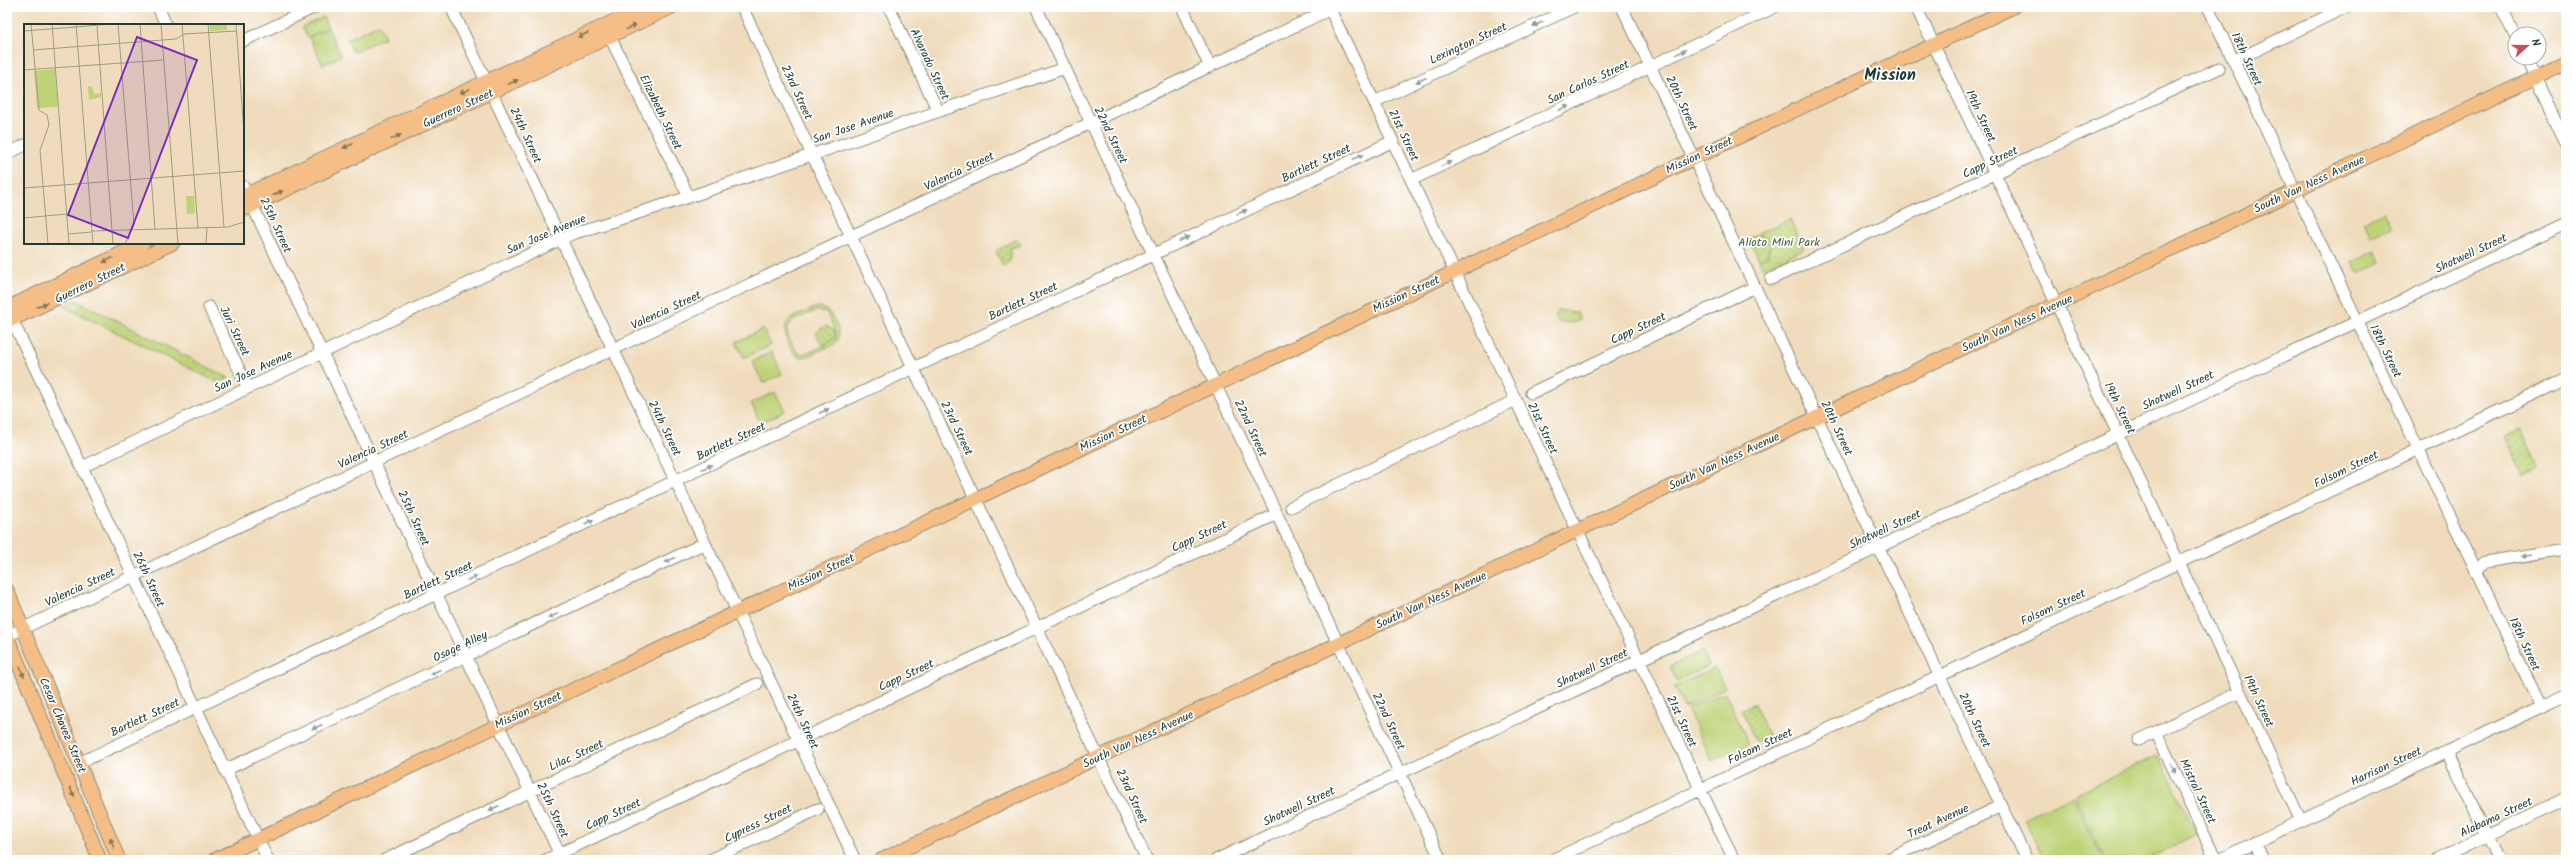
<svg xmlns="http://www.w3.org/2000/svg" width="2573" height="867" viewBox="0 0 2573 867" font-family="Kalam,sans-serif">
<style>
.grass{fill:url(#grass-dots);stroke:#6e8856}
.garden{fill:url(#garden-furrows);stroke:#6e8856}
.pitch{fill:#bed377;stroke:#6e8856;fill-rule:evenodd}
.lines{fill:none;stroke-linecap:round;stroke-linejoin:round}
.minor-casing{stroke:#888c78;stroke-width:13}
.major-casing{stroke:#888c78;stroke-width:15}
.minor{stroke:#fff;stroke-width:11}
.major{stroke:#f6be87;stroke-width:13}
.oneway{fill:#8f9e9a}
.oneway2{fill:#807759}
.labels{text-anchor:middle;stroke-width:3.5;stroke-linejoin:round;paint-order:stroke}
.street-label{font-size:12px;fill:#1f3d34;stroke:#fff}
.park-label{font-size:12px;fill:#476245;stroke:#fff}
.district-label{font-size:16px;font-weight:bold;fill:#1f3d34;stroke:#fff}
.inset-road{fill:none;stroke:#9c9c86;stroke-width:1}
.view{fill:#7b2cbf;fill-opacity:0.15;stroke:#7b2cbf;stroke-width:2}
.inset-edge{fill:none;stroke:#1f3d34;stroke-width:2}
</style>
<defs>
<pattern id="grass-dots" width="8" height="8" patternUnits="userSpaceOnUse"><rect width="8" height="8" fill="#bed377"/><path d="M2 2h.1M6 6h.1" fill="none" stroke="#a3b668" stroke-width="1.8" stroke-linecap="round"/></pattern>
<pattern id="garden-furrows" width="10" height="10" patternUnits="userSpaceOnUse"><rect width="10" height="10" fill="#bed377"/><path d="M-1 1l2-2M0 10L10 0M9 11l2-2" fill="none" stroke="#a3b668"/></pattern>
</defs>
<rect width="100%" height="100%" fill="#fff"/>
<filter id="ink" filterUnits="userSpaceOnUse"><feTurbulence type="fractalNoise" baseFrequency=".025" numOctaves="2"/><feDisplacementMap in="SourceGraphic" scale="8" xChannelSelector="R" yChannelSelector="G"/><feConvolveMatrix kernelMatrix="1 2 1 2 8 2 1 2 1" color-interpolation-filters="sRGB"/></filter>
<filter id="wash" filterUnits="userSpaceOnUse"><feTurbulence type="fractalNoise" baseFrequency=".012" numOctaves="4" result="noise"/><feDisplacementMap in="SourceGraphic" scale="16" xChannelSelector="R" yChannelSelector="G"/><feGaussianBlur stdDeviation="0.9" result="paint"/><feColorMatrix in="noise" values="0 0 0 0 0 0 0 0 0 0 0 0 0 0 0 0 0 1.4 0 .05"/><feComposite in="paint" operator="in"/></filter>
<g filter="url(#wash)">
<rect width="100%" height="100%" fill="#f0dcbc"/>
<path class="grass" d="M323,17L328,28L308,38L302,27Z
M1790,219L1804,249L1763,268L1749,238Z
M1016,239L1021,245L1010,248V261L1003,266L996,251Z
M76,300L229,378L219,383L63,306Z
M1559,310L1577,312L1580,320L1575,323L1558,322L1554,316Z
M827,326L834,331L835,336L832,341L822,345L816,333L820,329Z
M1754,703L1769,736L1756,742L1741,710Z"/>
<path class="garden" d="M1757,234L1765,238L1770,244L1768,256L1759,260L1749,238Z
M2521,429L2540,469L2524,477L2505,437Z"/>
<path class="pitch" d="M379,24L385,37L353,52L347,39Z
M328,28L341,56L323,65L309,37Z
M2384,211L2392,227L2370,237L2363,221Z
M2375,251L2381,263L2358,274L2352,261Z
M817,307C830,305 844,333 836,342C832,347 822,349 817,352C811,354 806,358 799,357C793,354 791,348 788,343C777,317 798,316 817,307ZM818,310L827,313C829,319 837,331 835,337C833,343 805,355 799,354C795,350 793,345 790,340C780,319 802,318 818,310Z
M763,329L771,345L744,358L736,342Z
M772,352L782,374L763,383L752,361Z
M775,392L785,411L760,423L751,403Z
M1702,651L1708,666L1677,681L1670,667Z
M1715,668L1725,688L1684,708L1674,687Z
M1725,692L1749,744L1712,761L1687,709Z
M2158,755L2197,835L2145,860H2105L2074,795Z
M2072,796L2103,860H2044L2024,818Z"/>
</g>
<g filter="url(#ink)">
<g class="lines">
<defs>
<path id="minor" d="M158,7L166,25
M451,7L855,860
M742,7L1147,860
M889,7L938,111
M1036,7L1441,860
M1182,7L1210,67
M1329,7L1734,860
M1622,7L2027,860
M1916,7L2301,821
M2208,7L2541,707
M2501,7L2515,36
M610,37L689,197
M243,41L315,7
M2526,58L2566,144
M2234,61L2346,7
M1374,102L1574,7
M7,154L25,145
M1411,180L1775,7
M243,186L562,859
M1771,279L2219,68
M209,307L248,388
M9,313L268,860
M1531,393L1755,287
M82,467L572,234L689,197L1065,68
M1291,507L1516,400
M2476,572L2485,562L2566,549
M7,636L1335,7
M2156,732L2216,860
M2139,740L2240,692
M2447,751L2498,860
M79,763L1393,141
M225,770L705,543
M2255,842L2263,860
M385,860L757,684
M546,860L1277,514
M710,860L818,809
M1216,860L2566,223
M1552,860L2566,379
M1886,860L2001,806
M2218,860L2566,695
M2437,860L2566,798"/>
<path id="major" d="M243,196L644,7
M243,210L672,7
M7,308L143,243
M7,322L173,243
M7,590L119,860
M7,636L100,860
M214,860L2013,7
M881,860L2566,63"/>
</defs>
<use href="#minor" class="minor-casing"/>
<use href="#major" class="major-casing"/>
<use href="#minor" class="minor"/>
<use href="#major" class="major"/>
</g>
<defs><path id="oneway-solid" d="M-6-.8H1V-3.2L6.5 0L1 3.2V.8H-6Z"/></defs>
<g class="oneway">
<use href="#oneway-solid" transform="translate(1538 24) rotate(155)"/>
<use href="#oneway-solid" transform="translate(1681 52) rotate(-26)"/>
<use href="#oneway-solid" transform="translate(1421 80) rotate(155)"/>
<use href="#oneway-solid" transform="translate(1564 108) rotate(-25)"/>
<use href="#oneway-solid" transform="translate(1358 157) rotate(-25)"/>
<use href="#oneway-solid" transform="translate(1446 164) rotate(-25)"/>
<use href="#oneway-solid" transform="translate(1242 212) rotate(-25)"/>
<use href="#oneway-solid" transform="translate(1184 239) rotate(-25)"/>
<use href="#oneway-solid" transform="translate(824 411) rotate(-25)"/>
<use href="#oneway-solid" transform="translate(707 467) rotate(-25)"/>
<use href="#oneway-solid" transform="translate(589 522) rotate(-25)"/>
<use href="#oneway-solid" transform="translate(2527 555) rotate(171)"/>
<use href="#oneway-solid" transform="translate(670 560) rotate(154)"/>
<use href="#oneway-solid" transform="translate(472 578) rotate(-25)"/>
<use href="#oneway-solid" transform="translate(553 616) rotate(154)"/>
<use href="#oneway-solid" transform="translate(435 672) rotate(155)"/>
<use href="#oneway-solid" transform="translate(317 727) rotate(155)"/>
<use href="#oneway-solid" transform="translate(2173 768) rotate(65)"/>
<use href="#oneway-solid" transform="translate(494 808) rotate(155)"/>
</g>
<g class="oneway2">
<use href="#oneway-solid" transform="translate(631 27) rotate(-26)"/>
<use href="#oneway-solid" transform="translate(583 35) rotate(155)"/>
<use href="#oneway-solid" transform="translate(513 82) rotate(-25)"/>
<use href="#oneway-solid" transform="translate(465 91) rotate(155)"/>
<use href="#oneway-solid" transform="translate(396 137) rotate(-25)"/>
<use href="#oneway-solid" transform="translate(348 146) rotate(155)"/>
<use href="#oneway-solid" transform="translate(278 193) rotate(-25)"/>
<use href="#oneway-solid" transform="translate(108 260) rotate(155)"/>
<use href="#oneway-solid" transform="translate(42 305) rotate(-25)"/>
<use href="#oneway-solid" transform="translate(22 672) rotate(68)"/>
<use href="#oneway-solid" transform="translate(72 792) rotate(68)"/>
<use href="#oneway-solid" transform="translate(112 843) rotate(-112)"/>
</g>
</g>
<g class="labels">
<g class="street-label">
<text transform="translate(1468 43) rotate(-25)" y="4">Lexington Street</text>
<text transform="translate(2247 59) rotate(65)" y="4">18th Street</text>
<text transform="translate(930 64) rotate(65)" y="4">Alvarado Street</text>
<text transform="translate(1588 82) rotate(-25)" y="4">San Carlos Street</text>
<text transform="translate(797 92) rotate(65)" y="4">23rd Street</text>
<text transform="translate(1682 103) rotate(65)" y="4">20th Street</text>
<text transform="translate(458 108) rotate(-25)" y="4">Guerrero Street</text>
<text transform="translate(661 112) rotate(64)" y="4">Elizabeth Street</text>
<text transform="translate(1981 116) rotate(65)" y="4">19th Street</text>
<text transform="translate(853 126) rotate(-19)" y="4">San Jose Avenue</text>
<text transform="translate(526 135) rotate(65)" y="4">24th Street</text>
<text transform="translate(1111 135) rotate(64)" y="4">22nd Street</text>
<text transform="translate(1404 135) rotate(65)" y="4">21st Street</text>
<text transform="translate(1699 155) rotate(-25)" y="4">Mission Street</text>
<text transform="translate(1990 162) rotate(-25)" y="4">Capp Street</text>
<text transform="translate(1316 163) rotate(-25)" y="4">Bartlett Street</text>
<text transform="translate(959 171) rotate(-25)" y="4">Valencia Street</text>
<text transform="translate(2309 184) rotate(-25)" y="4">South Van Ness Avenue</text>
<text transform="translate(276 225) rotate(65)" y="4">25th Street</text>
<text transform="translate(546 234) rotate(-23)" y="4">San Jose Avenue</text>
<text transform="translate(2471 253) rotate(-25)" y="4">Shotwell Street</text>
<text transform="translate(90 283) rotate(-26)" y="4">Guerrero Street</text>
<text transform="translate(1406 294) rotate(-25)" y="4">Mission Street</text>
<text transform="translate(1023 301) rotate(-25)" y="4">Bartlett Street</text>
<text transform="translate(666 310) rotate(-25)" y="4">Valencia Street</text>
<text transform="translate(2017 323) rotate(-25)" y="4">South Van Ness Avenue</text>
<text transform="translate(1638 328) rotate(-25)" y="4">Capp Street</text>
<text transform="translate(235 331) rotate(64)" y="4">Juri Street</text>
<text transform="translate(2386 351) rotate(64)" y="4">18th Street</text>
<text transform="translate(253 371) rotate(-25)" y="4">San Jose Avenue</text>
<text transform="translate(2178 390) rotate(-25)" y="4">Shotwell Street</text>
<text transform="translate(2120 408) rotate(64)" y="4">19th Street</text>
<text transform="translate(665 428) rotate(64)" y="4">24th Street</text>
<text transform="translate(957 428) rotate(64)" y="4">23rd Street</text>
<text transform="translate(1251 428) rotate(65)" y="4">22nd Street</text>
<text transform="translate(1543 428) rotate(65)" y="4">21st Street</text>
<text transform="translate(1837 428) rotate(65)" y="4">20th Street</text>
<text transform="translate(1113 433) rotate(-25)" y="4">Mission Street</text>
<text transform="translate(731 441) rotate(-25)" y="4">Bartlett Street</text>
<text transform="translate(373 449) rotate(-25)" y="4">Valencia Street</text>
<text transform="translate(1724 461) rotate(-25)" y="4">South Van Ness Avenue</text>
<text transform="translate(2346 469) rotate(-26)" y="4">Folsom Street</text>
<text transform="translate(414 518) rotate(65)" y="4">25th Street</text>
<text transform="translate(1885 529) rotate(-25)" y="4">Shotwell Street</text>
<text transform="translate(1199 536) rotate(-25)" y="4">Capp Street</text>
<text transform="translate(821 572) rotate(-25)" y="4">Mission Street</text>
<text transform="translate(149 579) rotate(65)" y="4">26th Street</text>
<text transform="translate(438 580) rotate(-25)" y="4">Bartlett Street</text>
<text transform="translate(80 587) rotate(-25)" y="4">Valencia Street</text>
<text transform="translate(1431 600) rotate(-25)" y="4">South Van Ness Avenue</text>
<text transform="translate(2053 607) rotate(-25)" y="4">Folsom Street</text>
<text transform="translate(2525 644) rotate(65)" y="4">18th Street</text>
<text transform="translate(460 646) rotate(-25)" y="4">Osage Alley</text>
<text transform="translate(1592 668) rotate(-25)" y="4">Shotwell Street</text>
<text transform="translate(906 675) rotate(-25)" y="4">Capp Street</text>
<text transform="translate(2259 701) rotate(65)" y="4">19th Street</text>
<text transform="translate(528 710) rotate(-25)" y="4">Mission Street</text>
<text transform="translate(145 717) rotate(-25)" y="4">Bartlett Street</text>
<text transform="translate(1975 720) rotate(65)" y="4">20th Street</text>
<text transform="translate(803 721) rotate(65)" y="4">24th Street</text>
<text transform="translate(1389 721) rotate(65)" y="4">22nd Street</text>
<text transform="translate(1682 721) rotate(65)" y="4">21st Street</text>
<text transform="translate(63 725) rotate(67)" y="4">Cesar Chavez Street</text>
<text transform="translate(1138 739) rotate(-25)" y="4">South Van Ness Avenue</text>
<text transform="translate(1760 746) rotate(-25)" y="4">Folsom Street</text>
<text transform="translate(576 755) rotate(-25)" y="4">Lilac Street</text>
<text transform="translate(2386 766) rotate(-25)" y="4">Harrison Street</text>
<text transform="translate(2198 791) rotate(65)" y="4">Mistral Street</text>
<text transform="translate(1132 796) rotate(65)" y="4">23rd Street</text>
<text transform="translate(1299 806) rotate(-25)" y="4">Shotwell Street</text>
<text transform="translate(553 810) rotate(65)" y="4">25th Street</text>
<text transform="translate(613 814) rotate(-25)" y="4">Capp Street</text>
<text transform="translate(2496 817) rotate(-25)" y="4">Alabama Street</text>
<text transform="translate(1938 821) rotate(-25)" y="4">Treat Avenue</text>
<text transform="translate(758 823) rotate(-26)" y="4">Cypress Street</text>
</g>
<g class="park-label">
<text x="1779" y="246">Alioto Mini Park</text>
</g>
<g class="district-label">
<text x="1890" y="80">Mission</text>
</g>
</g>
<g transform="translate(24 24)">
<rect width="220" height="220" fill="#f0dcbc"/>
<path d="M185,0H203V6L186,7ZM31,45L34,83L13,84L10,47ZM64,62H67L71,70L77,69V73L65,76ZM162,172H170L171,189L163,190Z" fill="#bed377"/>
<path class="inset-road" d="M7,0L15,86L23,91L25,101L16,126L24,220M28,0L45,220M52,0L69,220M94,0L110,201L101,220M116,0L131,206M137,0L154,220M158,0L174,204M184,0L200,203M212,0L220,108M73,2L89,220M52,3L86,0M0,7L52,3M9,26L152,15L160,10L213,7M0,46L140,36M0,164L220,147M0,194L43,190M67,207L204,203L220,198M44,210L67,208M182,220L183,203"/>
<path class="view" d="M113,13L173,36L104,214L44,191Z"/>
<rect width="220" height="220" class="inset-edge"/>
</g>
<rect width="2573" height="867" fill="none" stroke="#fff" stroke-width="24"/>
<g transform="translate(2527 46) rotate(69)"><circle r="19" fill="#ffffff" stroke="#a5b1ae"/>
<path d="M0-3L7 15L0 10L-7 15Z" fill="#d1495b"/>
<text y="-6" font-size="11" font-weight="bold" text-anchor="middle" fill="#1f3d34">N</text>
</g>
</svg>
